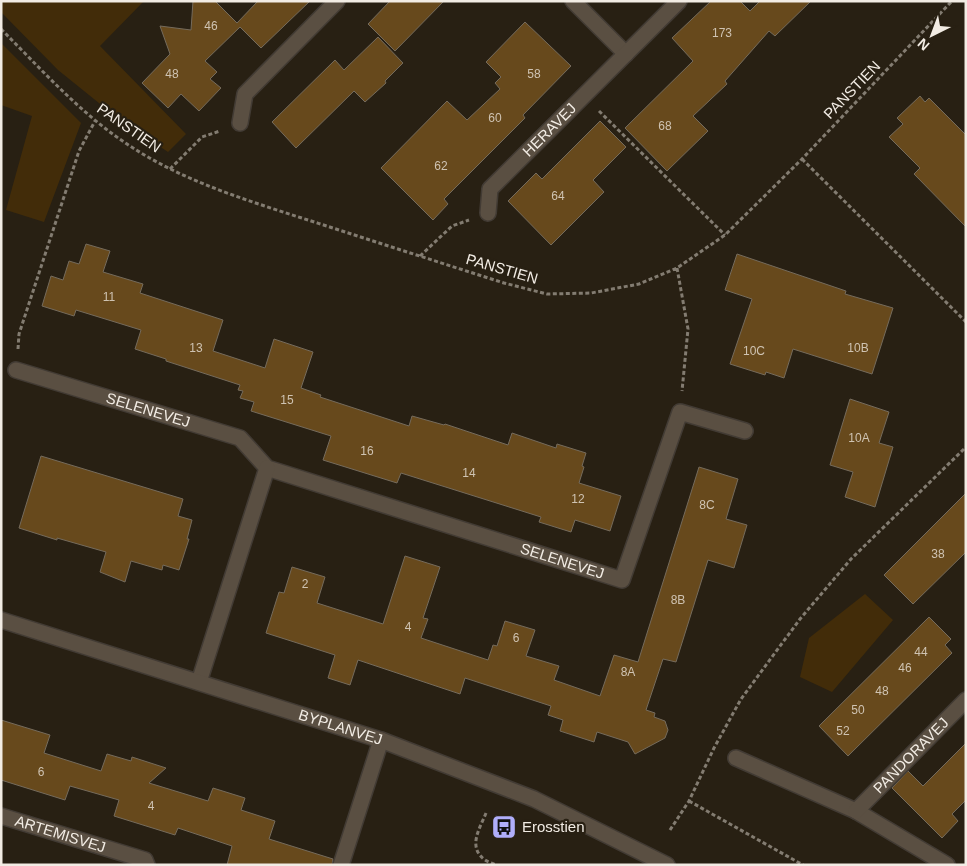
<svg xmlns="http://www.w3.org/2000/svg" width="967" height="866" viewBox="0 0 967 866" font-family="Helvetica,sans-serif">
<style>
.green{fill:#422c09}
.building{fill:#67491c;stroke:#756b5c}
.lines{fill:none;stroke-linecap:round;stroke-linejoin:round}
.street-casing{stroke:#423b34;stroke-width:18}
.secondary-casing{stroke:#423b34;stroke-width:18}
.path{stroke:#837c71;stroke-width:3;stroke-dasharray:4 2.5;stroke-linecap:butt}
.street{stroke:#5a4f42;stroke-width:15}
.secondary{stroke:#5a4f42;stroke-width:15}
.labels{text-anchor:middle;stroke-width:4.5;stroke-linejoin:round;paint-order:stroke}
.number-label{font-size:12px;fill:#cfc3b2}
.street-label{font-size:15px;fill:#f2ece4;stroke:#282013}
.poi-label{font-size:15px;fill:#f2ece4;stroke:#282013;text-anchor:start}
</style>
<rect width="100%" height="100%" fill="#282013"/>
<path class="green" d="M1,1H144L100,46L186,134L168,152L120,120L58,70L1,12Z
M1,43L81,123L44,222L6,210L32,116L1,105Z
M865,594L893,620L832,692L800,677L809,638Z"/>
<path class="building" d="M193,1H215L237,23L258,1H310L261,48L240,27L205,61L217,72L210,79L221,88L199,111L181,94L168,108L142,83L170,54L160,26L191,30Z
M390,1H444L395,51L368,24Z
M711,1H740L750,11L760,1H811L775,36L769,31L725,81L727,84L693,116L708,131L667,171L625,128L693,61L672,38Z
M525,22L571,66L523,115L525,118L444,199L448,204L433,220L381,168L447,101L467,120L500,89L495,83L501,77L486,62Z
M378,37L403,63L385,81L386,83L365,102L354,91L296,148L272,122L335,60L344,70Z
M920,96L925,102L929,98L966,135V227L914,174L920,168L889,137L903,124L897,118Z
M600,121L626,147L593,180L604,192L551,245L508,201L536,173L542,179Z
M86,244L110,251L103,272L143,284L140,293L223,320L213,351L265,368L274,339L313,352L301,388L321,395L320,397L409,426L412,416L444,425L445,424L508,445L512,433L556,448L557,444L586,453L582,466L584,467L579,483L621,496L610,531L575,520L571,532L539,522L541,517L401,473L397,483L323,460L331,436L251,411L254,402L240,398L243,391L238,390L240,385L166,361V359L135,349L141,330L76,310L74,316L42,306L51,276L63,280L69,261L79,264Z
M737,254L846,291L845,294L893,308L872,374L793,349L784,378L766,372L765,375L730,364L752,299L725,290Z
M850,399L889,412L879,443L893,447L875,507L845,497L853,472L830,465Z
M41,456L183,499L178,516L192,520L187,539H189L179,570L163,565L162,570L131,561L125,582L100,572L106,552L57,538V540L19,528Z
M699,467L738,479L726,519L747,525L734,568L708,560L676,662L663,659L646,710L655,713L654,717L665,721L668,730L665,738L635,754L628,742L597,732L594,742L560,731L563,720L548,715L551,706L465,678L460,694L358,660L350,685L328,678L335,655L266,633L279,592L284,593L292,567L325,577L317,603L383,624L405,556L440,567L423,618L428,619L421,638L488,660L493,645L497,646L505,621L535,630L526,656L559,666L554,680L600,696L614,655L638,662Z
M966,493V552L913,604L884,575Z
M929,617L951,639L945,645L952,653L848,756L819,726Z
M1,720L50,735L44,753L101,771L107,754L131,761L132,757L166,768L149,783L208,801L213,788L245,798L241,810L275,821L269,839L333,859L332,865H227L232,846L178,828L175,835L114,816L119,800L70,786L65,800L1,780Z
M966,743V800L952,814L958,821L942,838L892,788L908,771L923,786Z"/>
<g class="lines">
<defs>
<g id="street">
<path d="M573,1L626,54"/>
<path d="M240,123L245,94L337,1"/>
<path id="s1" d="M488,213L490,189L679,1"/>
<path id="s2" d="M16,370L240,438L267,468L622,580L680,412L745,431"/>
<path d="M199,682L267,468"/>
<path d="M736,758L856,811L947,865"/>
<path id="s3" d="M856,811L966,700"/>
<path id="s4" d="M1,816L145,860L147,865"/>
<path d="M341,865L381,740"/>
</g>
<g id="secondary">
<path id="s5" d="M1,620L381,740L534,799L667,865"/>
</g>
</defs>
<use href="#street" class="street-casing"/>
<use href="#secondary" class="secondary-casing"/>
<path class="path" d="M1,29C40,68 81,114 127,144C182,181 246,200 308,220C373,241 438,262 504,283L547,294L591,293L639,284L677,268L725,235L802,159L952,1
M599,111L725,235
M802,159L966,322
M170,169L202,137L220,131
M420,256L452,226L469,220
M677,268L688,329L682,391
M18,349L19,334L79,151L95,121
M689,801L803,865
M486,813C480,828 467,847 485,860C488,862 492,863 496,865
M670,830L689,801L714,748L741,699L800,619L851,559L966,447"/>
<use href="#street" class="street"/>
<use href="#secondary" class="secondary"/>
</g>
<defs>
<symbol id="bus-square" viewBox="-11 -11 22 22"><rect x="-9" y="-9" width="18" height="18" rx="4" fill="#b0aefa" stroke="#282013"/><path d="M-5-6H5V4H4V6H2V4H-2V6H-4V4H-5ZM-3.5-4V0h7V-4ZM-3.5 1.2v1.5H-2V1.2ZM2 1.2v1.5H3.5V1.2Z" fill="#111"/></symbol>
</defs>
<g fill-rule="evenodd">
<use href="#bus-square" x="490" y="813" width="28" height="28"/>
</g>
<g class="labels">
<g class="number-label">
<text x="211" y="30">46</text>
<text x="722" y="37">173</text>
<text x="172" y="78">48</text>
<text x="534" y="78">58</text>
<text x="495" y="122">60</text>
<text x="665" y="130">68</text>
<text x="441" y="170">62</text>
<text x="558" y="200">64</text>
<text x="109" y="301">11</text>
<text x="196" y="352">13</text>
<text x="858" y="352">10B</text>
<text x="754" y="355">10C</text>
<text x="287" y="404">15</text>
<text x="859" y="442">10A</text>
<text x="367" y="455">16</text>
<text x="469" y="477">14</text>
<text x="578" y="503">12</text>
<text x="707" y="509">8C</text>
<text x="938" y="558">38</text>
<text x="305" y="588">2</text>
<text x="678" y="604">8B</text>
<text x="408" y="631">4</text>
<text x="516" y="642">6</text>
<text x="921" y="656">44</text>
<text x="905" y="672">46</text>
<text x="628" y="676">8A</text>
<text x="882" y="695">48</text>
<text x="858" y="714">50</text>
<text x="843" y="735">52</text>
<text x="41" y="776">6</text>
<text x="151" y="810">4</text>
</g>
<g class="street-label">
<text transform="translate(852 90) rotate(-46)" y="5">PANSTIEN</text>
<text transform="translate(129 128) rotate(35)" y="5">PANSTIEN</text>
<text dy="5" stroke="none"><textPath href="#s1" startOffset="108">HERAVEJ</textPath></text>
<text transform="translate(502 269) rotate(16)" y="5">PANSTIEN</text>
<text dy="5" stroke="none"><textPath href="#s2" startOffset="138">SELENEVEJ</textPath></text>
<text dy="5" stroke="none"><textPath href="#s2" startOffset="584">SELENEVEJ</textPath></text>
<text dy="5" stroke="none"><textPath href="#s5" startOffset="356">BYPLANVEJ</textPath></text>
<text dy="5" stroke="none"><textPath href="#s3" startOffset="78">PANDORAVEJ</textPath></text>
<text dy="5" stroke="none"><textPath href="#s4" startOffset="62">ARTEMISVEJ</textPath></text>
</g>
<g class="poi-label">
<text x="522" y="832">Erosstien</text>
</g>
</g>
<rect width="967" height="866" fill="none" stroke="#f2ece4" stroke-width="5"/>
<g transform="translate(932 35) rotate(222)" stroke="#282013" stroke-width="4" paint-order="stroke">
<path d="M0-4L9 19L0 12L-9 19Z" fill="#f2ece4"/>
<text y="-8" font-size="14" font-weight="bold" text-anchor="middle" fill="#f2ece4">N</text>
</g>
</svg>
